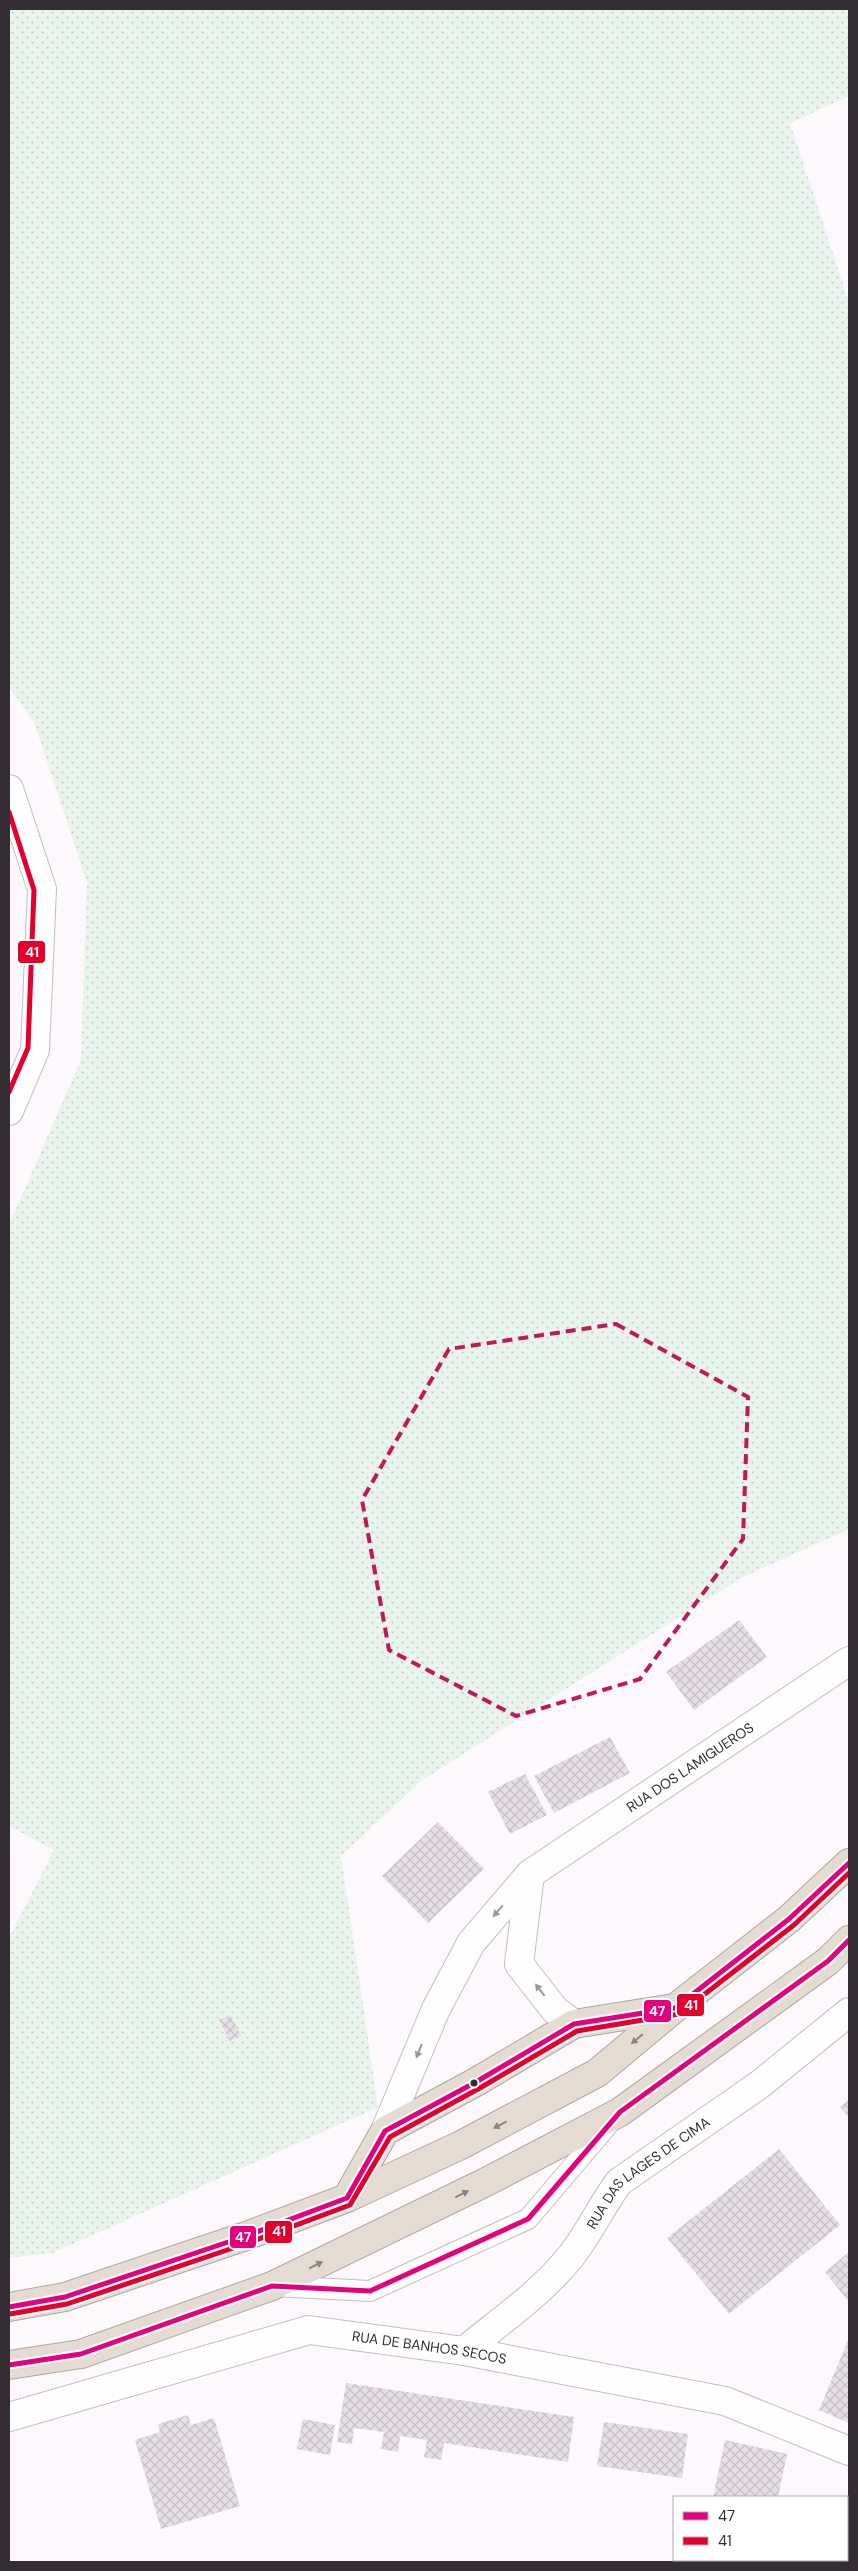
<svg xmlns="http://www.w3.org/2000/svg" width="858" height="2571" viewBox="0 0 858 2571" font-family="'DM Sans',sans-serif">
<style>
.grass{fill:url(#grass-dots)}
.building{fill:url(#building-cross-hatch)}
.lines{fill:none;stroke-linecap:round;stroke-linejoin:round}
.service-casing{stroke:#c3bec3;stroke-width:22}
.minor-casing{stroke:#c3bec3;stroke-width:30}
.tertiary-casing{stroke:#c3bec3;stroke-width:30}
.trunk-casing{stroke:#b4a79c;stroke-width:30}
.service{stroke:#fffeff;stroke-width:20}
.minor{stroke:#fffeff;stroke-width:28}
.tertiary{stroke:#fffeff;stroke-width:28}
.trunk{stroke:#e4dcd2;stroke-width:28}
.bus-1-casing{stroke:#fff;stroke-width:9}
.bus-2-casing{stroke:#fff;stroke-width:9}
.bus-1{stroke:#e5007d;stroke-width:5}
.bus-2{stroke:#e4002b;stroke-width:5}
.oneway{fill:#9a9699}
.oneway2{fill:#8c8482}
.marked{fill:none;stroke:#c2185b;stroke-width:4;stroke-dasharray:10 6;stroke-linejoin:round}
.bus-dot{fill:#342d33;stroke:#fff;stroke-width:2}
.labels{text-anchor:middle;stroke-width:4;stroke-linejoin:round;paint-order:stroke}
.street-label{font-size:14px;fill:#342d33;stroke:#fff}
.line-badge{stroke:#fff;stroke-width:2}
.badge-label{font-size:14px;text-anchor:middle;font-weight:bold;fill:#fff}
</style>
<defs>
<pattern id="grass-dots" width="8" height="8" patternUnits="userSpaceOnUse" patternTransform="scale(1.25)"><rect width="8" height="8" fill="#e9f4ec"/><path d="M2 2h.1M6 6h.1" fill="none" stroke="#c8d2cb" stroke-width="1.8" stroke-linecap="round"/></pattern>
<pattern id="building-cross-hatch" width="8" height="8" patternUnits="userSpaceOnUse" patternTransform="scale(1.25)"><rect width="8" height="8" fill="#e7dfe6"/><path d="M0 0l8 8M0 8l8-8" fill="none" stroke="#c7c0c6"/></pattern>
</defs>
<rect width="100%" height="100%" fill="#fcf8fc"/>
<path class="grass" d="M9,9H849V96L790,123L849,302V1529L741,1578L421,1781L341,1856L378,2107L53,2253L9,2258V1938L54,1850L9,1826V1221L15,1211L81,1060L87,883L34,722L9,687Z"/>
<path class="building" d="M739,1620L767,1657L694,1710L666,1672Z
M610,1737L630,1773L554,1813L534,1776Z
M525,1774L547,1815L510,1834L488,1792Z
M438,1822L484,1869L428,1923L382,1876Z
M230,2015L241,2035L230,2041L219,2020Z
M849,2099V2118L840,2107Z
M779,2149L840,2225L729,2314L667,2238Z
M849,2252V2302L825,2272Z
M849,2338V2423L819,2410Z
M346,2383L574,2417L568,2462L444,2443L441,2460L424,2457L427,2440L400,2436L398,2452L381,2449L384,2432L354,2428L352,2444L337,2442Z
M188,2415L191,2425L214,2418L240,2506L161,2529L135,2440L160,2432L158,2424Z
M303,2419L335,2425L330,2455L297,2449Z
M604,2422L688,2434L682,2478L597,2466Z
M725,2440L787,2454L778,2497H713Z
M847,2522L849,2523V2562H818L819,2560H847Z"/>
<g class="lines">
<defs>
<path id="service" d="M274,2286L370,2291L528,2219L613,2119"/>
<g id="minor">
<path d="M530,1874L519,1964L555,2010L574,2024"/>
<path id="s1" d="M385,2131L436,2009L471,1943L530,1874L849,1661"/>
<path id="s2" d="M464,2351C500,2321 542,2293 571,2256C589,2233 602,2205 619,2182L759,2085L849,2012"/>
<path id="s3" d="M9,2417L309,2330L464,2351L725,2401L849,2451"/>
</g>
<path id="tertiary" d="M9,789L42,889L35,1050L9,1111"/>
<path id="trunk" d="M347,2198L385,2131L476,2082L574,2024L674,2008
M9,2307L65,2297L246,2236L347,2198L461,2145L597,2073L675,2008L789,1919L849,1863
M9,2365L81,2354L272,2286L486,2182L620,2112L828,1961L849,1940"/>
</defs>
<use href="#service" class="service-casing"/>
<use href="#minor" class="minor-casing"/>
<use href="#tertiary" class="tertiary-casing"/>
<use href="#trunk" class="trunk-casing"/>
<use href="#service" class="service"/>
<use href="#minor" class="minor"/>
<use href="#tertiary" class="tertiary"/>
<use href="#trunk" class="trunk"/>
<defs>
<path id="bus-1" d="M9,2307L65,2297L246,2236L347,2198L385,2131L476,2082L574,2024L675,2008L789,1919L849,1863
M9,2365L81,2354L272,2286L370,2291L528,2219L620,2112L828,1961L849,1940"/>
<path id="bus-2" d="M9,812L34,890L28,1048L9,1092
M10,2314L67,2304L248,2243L350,2205L390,2137L480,2088L577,2031L679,2014L794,1925L849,1873"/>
</defs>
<use href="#bus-1" class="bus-1-casing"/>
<use href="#bus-2" class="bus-2-casing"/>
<use href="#bus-1" class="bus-1"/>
<use href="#bus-2" class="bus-2"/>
</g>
<defs><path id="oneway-solid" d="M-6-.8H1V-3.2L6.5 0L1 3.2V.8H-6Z" transform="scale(1.25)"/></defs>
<g class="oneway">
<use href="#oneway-solid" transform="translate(498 1911) rotate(131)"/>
<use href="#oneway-solid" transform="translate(540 1990) rotate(-128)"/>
<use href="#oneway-solid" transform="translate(419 2051) rotate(112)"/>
</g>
<g class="oneway2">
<use href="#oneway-solid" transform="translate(637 2039) rotate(140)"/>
<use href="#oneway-solid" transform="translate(500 2125) rotate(152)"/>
<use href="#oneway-solid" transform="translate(462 2194) rotate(-26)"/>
<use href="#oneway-solid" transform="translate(316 2265) rotate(-26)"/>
</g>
<path class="marked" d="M616,1324L748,1397L743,1539L640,1679L516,1716L389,1650L362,1500L449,1349Z"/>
<circle class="bus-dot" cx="474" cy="2083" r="4.5"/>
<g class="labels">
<g class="street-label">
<text dy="5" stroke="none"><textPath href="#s1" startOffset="490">RUA DOS LAMIGUEROS</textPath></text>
<text dy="5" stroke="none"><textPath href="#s2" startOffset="259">RUA DAS LAGES DE CIMA</textPath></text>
<text dy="5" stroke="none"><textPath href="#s3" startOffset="434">RUA DE BANHOS SECOS</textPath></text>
</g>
</g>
<g class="line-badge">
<rect x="17" y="940" width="29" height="24" rx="5" fill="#e4002b"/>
<rect x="676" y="1993" width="29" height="24" rx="5" fill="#e4002b"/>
<rect x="643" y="1999" width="29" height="24" rx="5" fill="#e5007d"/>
<rect x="264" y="2220" width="29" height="24" rx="5" fill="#e4002b"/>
<rect x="229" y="2225" width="28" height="24" rx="5" fill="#e5007d"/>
</g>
<g class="badge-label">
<text x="32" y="957">41</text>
<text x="691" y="2010">41</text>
<text x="657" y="2016">47</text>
<text x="279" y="2236">41</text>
<text x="243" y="2242">47</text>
</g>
<rect width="858" height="2571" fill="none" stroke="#342d33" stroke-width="20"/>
<rect x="673" y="2496" width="175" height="65" fill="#ffffff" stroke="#aeabad"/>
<rect x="683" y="2512" width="25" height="8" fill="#e5007d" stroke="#aeabad"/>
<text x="718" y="2521" font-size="15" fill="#342d33">47</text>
<rect x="683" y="2537" width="25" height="8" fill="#e4002b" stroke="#aeabad"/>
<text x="718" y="2546" font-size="15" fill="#342d33">41</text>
</svg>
